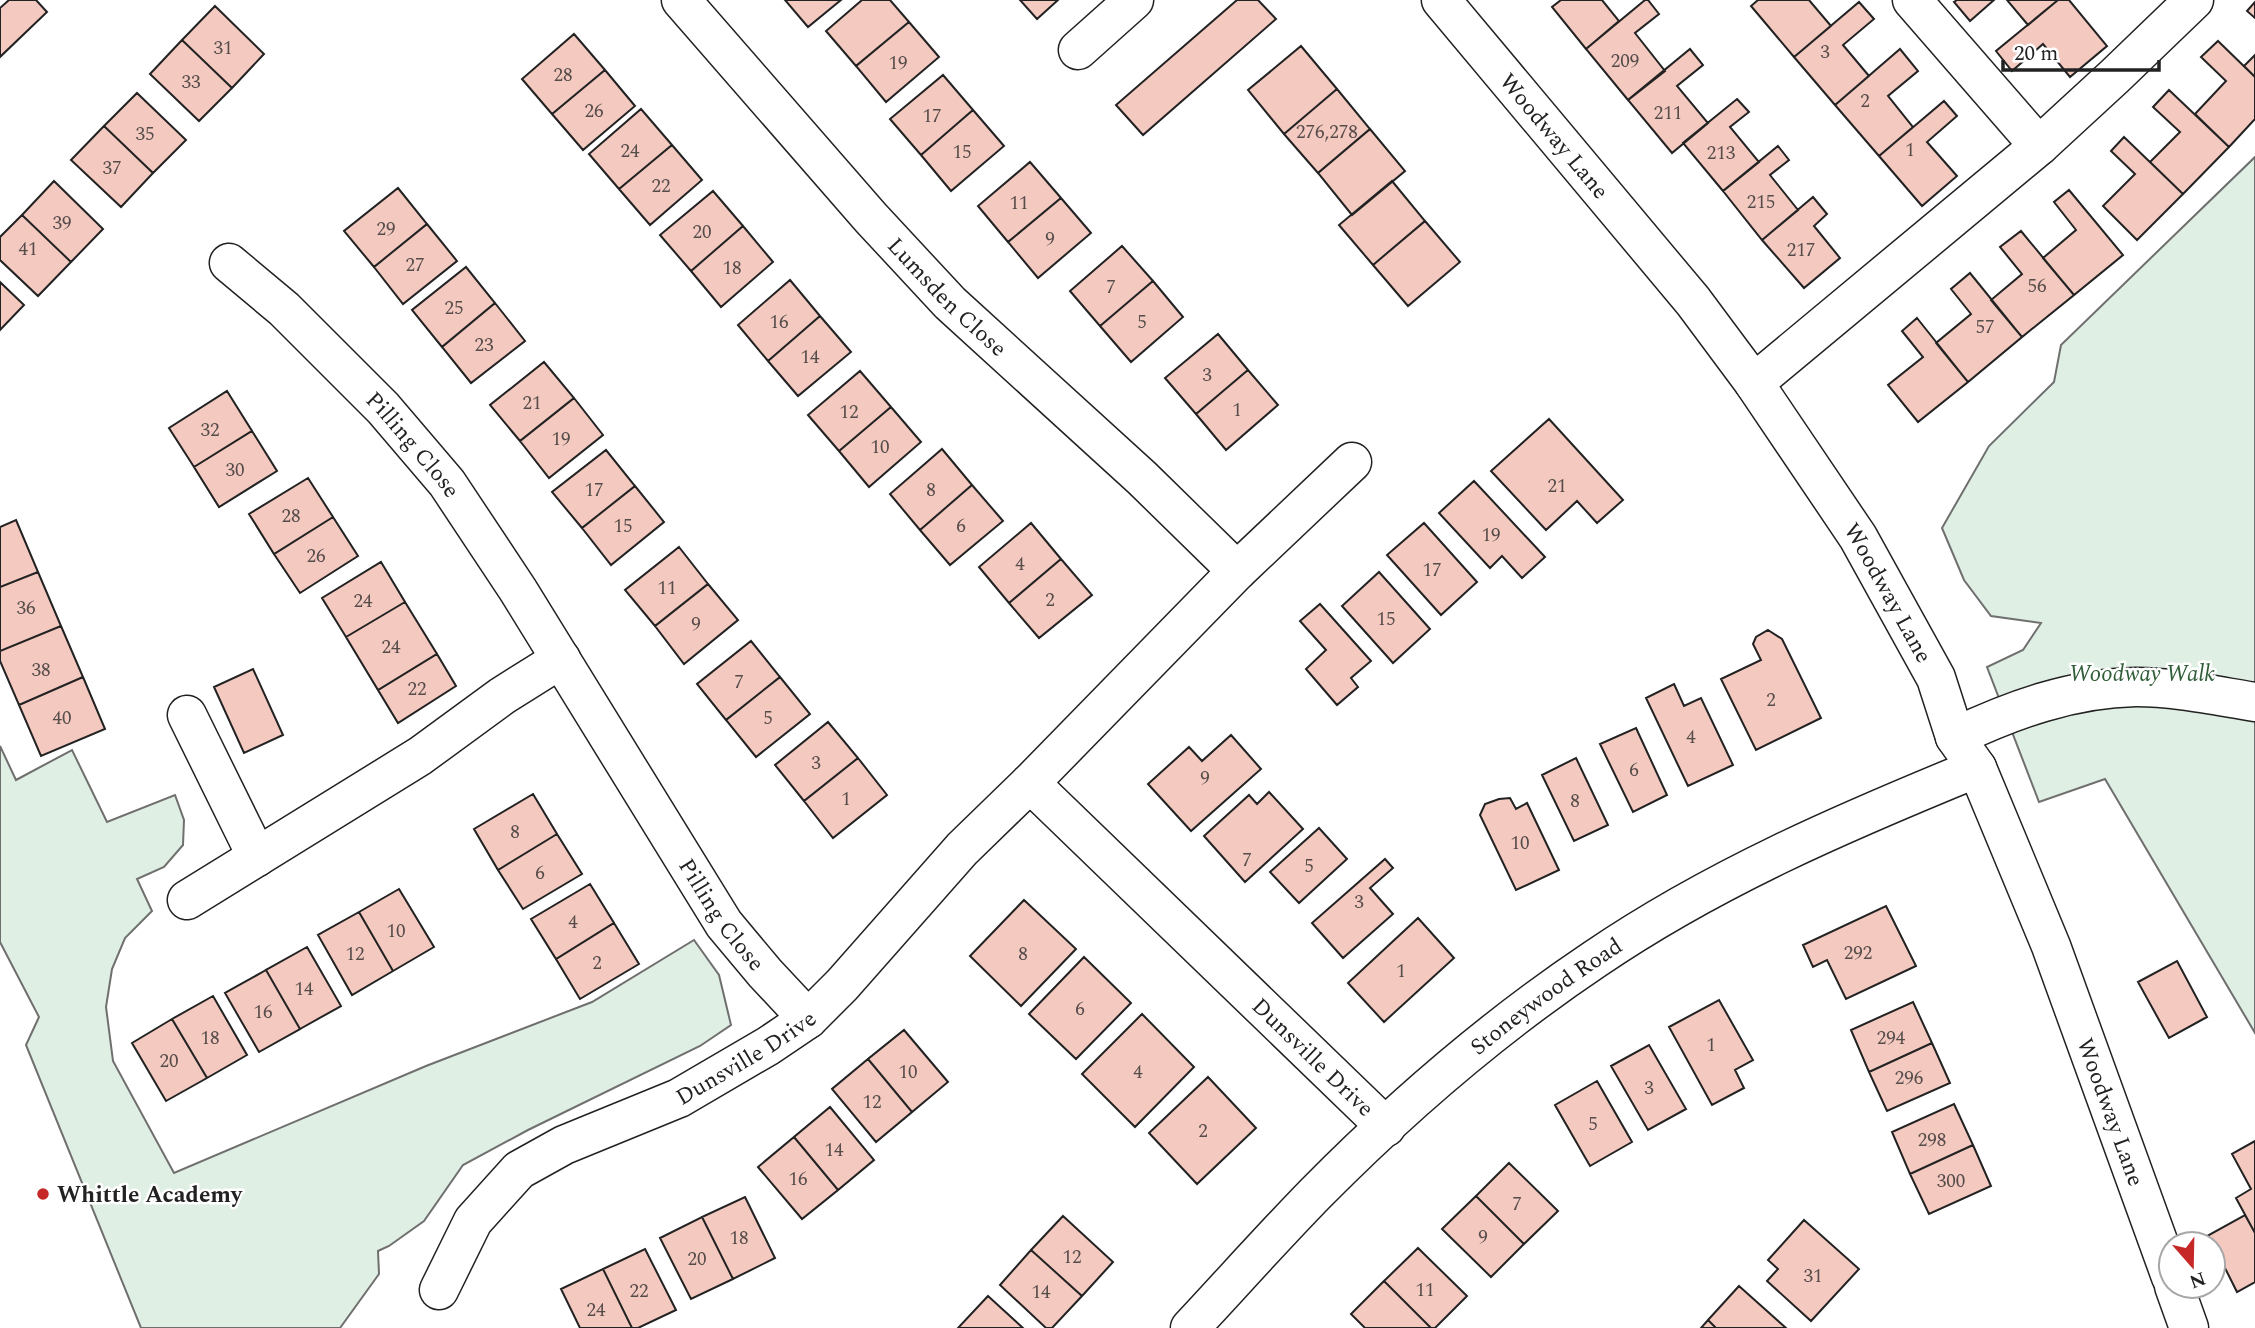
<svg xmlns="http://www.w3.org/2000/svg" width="2255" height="1328" viewBox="0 0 2255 1328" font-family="Spectral,serif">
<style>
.green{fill:#e0efe3;stroke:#6f6f6f;stroke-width:2}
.building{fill:#f3c9c0;stroke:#222;stroke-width:2}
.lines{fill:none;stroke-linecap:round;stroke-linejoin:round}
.minor-casing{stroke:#222;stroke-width:41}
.minor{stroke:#fff;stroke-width:38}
.poi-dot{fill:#c62828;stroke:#fff;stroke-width:2.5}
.labels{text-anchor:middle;stroke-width:5;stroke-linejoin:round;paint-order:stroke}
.number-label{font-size:19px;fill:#564c4a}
.street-label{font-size:23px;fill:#222;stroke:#fff}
.park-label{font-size:23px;font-style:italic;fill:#2f5e38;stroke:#fff}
.poi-label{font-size:23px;font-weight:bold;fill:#222;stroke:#fff;text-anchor:start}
</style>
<rect width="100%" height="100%" fill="#fff"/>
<path class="green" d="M2255,157V1033L2105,779L2039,802L1987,667L2023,650L2041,623L1991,616L1964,580L1942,528L1989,446L2054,382L2061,345Z
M0,746L16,780L72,750L107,822L175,795L184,820L183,845L164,867L137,879L152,911L125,938L112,969L106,1007L113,1061L174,1173L426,1066L592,1002L694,940L719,975L731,1025L700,1046L528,1130L463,1165L424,1221L389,1246L378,1251L379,1274L340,1328H141L26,1045L39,1017L0,942Z"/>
<path class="building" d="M9,0H36L47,12L0,57V8Z
M785,0H841L808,27Z
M862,0H890L909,22L856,66L826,31Z
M1020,0H1058L1037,19Z
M1237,0H1258L1276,19L1143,135L1116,105Z
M1561,0H1602L1619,21L1586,49L1552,7Z
M1645,0H1648L1659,14L1635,33L1665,71L1628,100L1586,49Z
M1758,0H1809L1831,26L1794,57L1751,6Z
M1957,0H1994L1970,21L1954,2Z
M2007,0H2058L2028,25Z
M2058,0H2069L2107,46L2070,77L2043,44L2012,71L1996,51Z
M1859,2L1874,19L1843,45L1869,76L1835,105L1794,57Z
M2255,2V18L2247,11Z
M215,6L264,54L232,88L182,40Z
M909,22L939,57L886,102L856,66Z
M574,34L605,70L552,114L522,79Z
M182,40L232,88L199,121L150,74Z
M2218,41L2255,77V119L2229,147L2195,114L2226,81L2201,57Z
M1301,46L1337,89L1284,134L1248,90Z
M1690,49L1703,65L1677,86L1708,123L1672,153L1628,100Z
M1900,49L1918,71L1888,96L1913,127L1879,156L1835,105Z
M2255,55V77L2244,66Z
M605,70L635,106L583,150L552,114Z
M943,75L973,110L921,155L890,119Z
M1337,89L1370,129L1318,173L1284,134Z
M2169,90L2229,147L2183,194L2150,162L2180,132L2153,107Z
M137,93L186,140L153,173L104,126Z
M1737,99L1749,112L1730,127L1759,162L1723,191L1683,143Z
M1944,101L1957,116L1927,142L1957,176L1922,206L1879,156Z
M641,109L672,145L619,189L589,154Z
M973,110L1004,146L951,191L921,155Z
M104,126L153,173L121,207L71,160Z
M1370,129L1405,171L1352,215L1318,173Z
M2124,137L2183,194L2137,240L2103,206L2135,174L2111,151Z
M672,145L702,180L650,225L619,189Z
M1778,146L1789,160L1770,175L1798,210L1762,240L1723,191Z
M1030,162L1061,198L1008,242L978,206Z
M54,181L103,229L71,262L22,215Z
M1392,181L1425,221L1373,265L1339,225Z
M398,188L427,224L374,267L344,231Z
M2069,190L2123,255L2074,295L2043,258L2076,230L2054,202Z
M713,191L743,226L691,271L660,235Z
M1813,197L1827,214L1814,226L1840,258L1804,288L1762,240Z
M1061,198L1091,233L1038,278L1008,242Z
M22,215L71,262L38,296L0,260V237Z
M1425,221L1460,262L1408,306L1373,265Z
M427,224L457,261L403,304L374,267Z
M743,226L773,262L721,307L691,271Z
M2021,231L2074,295L2022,337L1991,300L2022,274L2000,247Z
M1122,246L1153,281L1100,326L1070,291Z
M466,267L495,303L442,347L412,310Z
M1970,273L2022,337L1968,382L1936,343L1971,314L1951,289Z
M790,280L820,316L768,361L738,325Z
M1153,281L1183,317L1131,362L1100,326Z
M0,282L24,305L0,330Z
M495,303L525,341L471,383L442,347Z
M820,316L851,352L798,396L768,361Z
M1917,318L1968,382L1918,422L1888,385L1923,357L1902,331Z
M1218,334L1248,370L1196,414L1165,378Z
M544,362L574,398L520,441L490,405Z
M1248,370L1278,405L1226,450L1196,414Z
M860,371L891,407L839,451L808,415Z
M227,391L252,431L194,467L169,428Z
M574,398L603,435L549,478L520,441Z
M891,407L921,442L869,487L839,451Z
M1549,419L1623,500L1597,523L1577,501L1546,530L1491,471Z
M252,431L277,471L219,507L194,467Z
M942,449L972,485L920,530L890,494Z
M606,450L635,486L582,528L552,492Z
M308,478L333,517L274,554L249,514Z
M1474,481L1545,557L1522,578L1502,556L1490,568L1439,513Z
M972,485L1003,521L950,565L920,530Z
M635,486L664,522L611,565L582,528Z
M333,517L358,556L300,593L274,554Z
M16,520L38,572L0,587V527Z
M1031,523L1061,559L1009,603L979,567Z
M1424,523L1477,582L1441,615L1387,555Z
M679,547L708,584L655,626L625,590Z
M1061,559L1092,595L1039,638L1009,603Z
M381,562L405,602L346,637L322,598Z
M38,572L61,626L0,651V587Z
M1379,572L1430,629L1393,663L1342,606Z
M708,584L738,620L684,664L655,626Z
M405,602L437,654L378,690L346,637Z
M1320,604L1371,661L1351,678L1358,687L1337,705L1306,669L1326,650L1300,621Z
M61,626L83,677L19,705L0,661V651Z
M1768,630L1782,639L1821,718L1756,750L1721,679L1761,660L1753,644L1756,637Z
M751,641L780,677L726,720L697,684Z
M437,654L456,686L398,723L378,690Z
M253,669L283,735L244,753L214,687Z
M83,677L105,729L41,756L19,705Z
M780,677L810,714L756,757L726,720Z
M1674,684L1684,706L1701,698L1733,765L1688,786L1646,698Z
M828,722L858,758L804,801L775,765Z
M1636,728L1667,795L1633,812L1600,744Z
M1231,735L1261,769L1191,831L1148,784L1189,747L1202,761Z
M858,758L887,795L833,838L804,801Z
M1576,758L1608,825L1574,841L1542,775Z
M1269,792L1303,829L1245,882L1204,836L1249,795L1257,804Z
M533,794L557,834L498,870L474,829Z
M1510,798L1516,809L1527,803L1559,870L1516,890L1480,815L1485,804L1499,799Z
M1319,828L1347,859L1299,903L1270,872Z
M557,834L582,874L523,909L498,870Z
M1385,859L1393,868L1370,888L1393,914L1343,958L1312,923Z
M590,884L614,923L556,959L531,919Z
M399,889L434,947L393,971L359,912Z
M1024,900L1076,949L1021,1006L970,956Z
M1886,906L1916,966L1846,999L1827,960L1813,967L1803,945Z
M359,912L393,971L352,995L318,935Z
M1418,918L1454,958L1384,1022L1348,983Z
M614,923L639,964L580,999L556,959Z
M307,947L341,1006L300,1029L266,970Z
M1084,957L1131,1003L1076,1059L1029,1014Z
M2177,961L2207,1017L2169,1038L2138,982Z
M266,970L300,1029L259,1052L225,993Z
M213,996L247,1055L207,1078L172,1019Z
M1719,1000L1753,1060L1735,1070L1744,1088L1712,1105L1669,1027Z
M1913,1002L1932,1043L1869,1072L1851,1030Z
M1142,1014L1194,1067L1135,1127L1082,1074Z
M172,1019L207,1078L166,1101L132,1043Z
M904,1030L948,1082L912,1112L868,1059Z
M1932,1043L1950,1083L1887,1111L1869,1072Z
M1649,1045L1686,1109L1648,1130L1611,1066Z
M868,1059L912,1112L876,1142L832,1089Z
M1208,1077L1256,1128L1197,1184L1149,1133Z
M1597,1081L1632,1142L1590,1166L1555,1105Z
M1954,1104L1973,1145L1910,1174L1892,1132Z
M830,1107L874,1160L838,1190L794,1137Z
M794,1137L838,1190L802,1219L758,1167Z
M2255,1141V1233L2236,1198L2251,1189L2232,1154Z
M1973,1145L1991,1186L1929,1214L1910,1174Z
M1509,1163L1558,1211L1524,1244L1476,1196Z
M1476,1196L1524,1244L1491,1277L1442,1229Z
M745,1197L775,1258L733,1279L702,1217Z
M2245,1215L2255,1233V1282L2237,1292L2213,1244L2207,1236Z
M1063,1216L1113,1262L1082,1296L1031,1250Z
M702,1217L733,1279L691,1299L660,1238Z
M1804,1220L1859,1269L1811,1321L1767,1281L1778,1269L1768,1260Z
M1418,1248L1467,1296L1435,1328H1431L1384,1281Z
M645,1249L676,1310L638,1328H632L603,1269Z
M1031,1250L1082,1296L1052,1328H1046L1000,1285Z
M603,1269L632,1328H580L561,1289Z
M1384,1281L1431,1328H1365L1351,1314Z
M1739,1286L1786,1328H1716L1708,1320Z
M988,1296L1023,1328H958Z
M1708,1320L1716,1328H1701Z"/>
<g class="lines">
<defs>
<g id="minor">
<path id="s1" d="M681,0L871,218L950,303L1142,478L1237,571"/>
<path id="s2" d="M1441,0L1693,301L1754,383L1858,537L1936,678L1955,737L1977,768L2051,946L2171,1277"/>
<path d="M1912,0L2039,146"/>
<path d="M1078,50L1134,0"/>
<path id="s3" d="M229,263L284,309L383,408L447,483L518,590L724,924L765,973L808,1019"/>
<path d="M1754,383L2039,146L2115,76L2194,0"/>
<path d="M187,715L257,857"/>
<path d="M1955,737C2012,710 2072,688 2136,687C2175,687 2217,696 2255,702"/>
<path id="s4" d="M1030,783L1386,1127"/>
<path d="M187,900L420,756L502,696L561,659"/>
<path d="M2174,1286L2189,1328"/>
<path id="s5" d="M439,1290L473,1221L519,1170L564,1145L679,1098L768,1046L808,1019L842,985L962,849L1030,783L1237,571L1352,462"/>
<path id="s6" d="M1190,1328C1232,1283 1273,1237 1316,1193C1401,1107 1495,1026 1595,959C1714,878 1845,822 1977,768"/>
</g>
</defs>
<use href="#minor" class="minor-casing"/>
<use href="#minor" class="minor"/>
</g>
<circle class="poi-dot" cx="43" cy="1194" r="7"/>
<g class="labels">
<g class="number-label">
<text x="223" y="54">31</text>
<text x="1825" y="58">3</text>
<text x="1625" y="67">209</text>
<text x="898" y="69">19</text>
<text x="563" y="81">28</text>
<text x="191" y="88">33</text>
<text x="1865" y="107">2</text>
<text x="594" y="117">26</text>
<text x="1668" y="119">211</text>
<text x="932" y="122">17</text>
<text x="1327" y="138">276,278</text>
<text x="145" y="140">35</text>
<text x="1910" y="156">1</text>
<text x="630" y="157">24</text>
<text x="962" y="158">15</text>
<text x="1721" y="159">213</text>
<text x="112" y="174">37</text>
<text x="661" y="192">22</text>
<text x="1761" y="208">215</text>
<text x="1019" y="209">11</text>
<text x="62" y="229">39</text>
<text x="386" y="235">29</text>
<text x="702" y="238">20</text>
<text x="1050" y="245">9</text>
<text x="28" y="255">41</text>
<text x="1801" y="256">217</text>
<text x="415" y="271">27</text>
<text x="732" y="274">18</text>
<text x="2037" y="292">56</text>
<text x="1111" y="293">7</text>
<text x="454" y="314">25</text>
<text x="779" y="328">16</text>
<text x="1142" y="328">5</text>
<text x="1985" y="333">57</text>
<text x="484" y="351">23</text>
<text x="810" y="363">14</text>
<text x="1207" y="381">3</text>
<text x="532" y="409">21</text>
<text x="1237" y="416">1</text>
<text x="849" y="418">12</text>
<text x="210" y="436">32</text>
<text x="561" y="445">19</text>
<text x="880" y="453">10</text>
<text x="235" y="476">30</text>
<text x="1557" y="492">21</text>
<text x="594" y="496">17</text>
<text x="931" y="496">8</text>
<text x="291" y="522">28</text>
<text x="623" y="532">15</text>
<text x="961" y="532">6</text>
<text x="1491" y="541">19</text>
<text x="316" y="562">26</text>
<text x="1020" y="570">4</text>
<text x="1432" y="576">17</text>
<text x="667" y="594">11</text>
<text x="1050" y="606">2</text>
<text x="363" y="607">24</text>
<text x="26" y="614">36</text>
<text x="1386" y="625">15</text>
<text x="696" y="630">9</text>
<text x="391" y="653">24</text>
<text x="41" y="676">38</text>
<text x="739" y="688">7</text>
<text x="417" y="695">22</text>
<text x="1771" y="706">2</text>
<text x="62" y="724">40</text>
<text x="768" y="724">5</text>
<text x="1691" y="743">4</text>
<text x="816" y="769">3</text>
<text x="1634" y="776">6</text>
<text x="1205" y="784">9</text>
<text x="846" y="805">1</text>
<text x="1575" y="807">8</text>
<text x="515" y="838">8</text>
<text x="1520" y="849">10</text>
<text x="1247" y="866">7</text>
<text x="1309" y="872">5</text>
<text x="540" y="879">6</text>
<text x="1359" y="908">3</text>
<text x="573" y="928">4</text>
<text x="396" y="937">10</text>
<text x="1858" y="959">292</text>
<text x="355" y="960">12</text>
<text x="1023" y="960">8</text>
<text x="597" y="969">2</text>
<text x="1401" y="977">1</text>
<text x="304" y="995">14</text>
<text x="1080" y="1015">6</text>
<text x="263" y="1018">16</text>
<text x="210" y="1044">18</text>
<text x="1891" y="1044">294</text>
<text x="1711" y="1051">1</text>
<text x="169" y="1067">20</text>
<text x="908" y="1078">10</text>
<text x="1138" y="1078">4</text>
<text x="1909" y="1084">296</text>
<text x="1649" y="1094">3</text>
<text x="872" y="1108">12</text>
<text x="1593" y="1130">5</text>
<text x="1203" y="1137">2</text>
<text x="1932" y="1146">298</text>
<text x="834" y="1156">14</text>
<text x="798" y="1185">16</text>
<text x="1951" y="1187">300</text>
<text x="1517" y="1210">7</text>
<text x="1483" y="1243">9</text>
<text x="739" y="1244">18</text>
<text x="1072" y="1263">12</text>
<text x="697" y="1265">20</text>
<text x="1813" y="1282">31</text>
<text x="1425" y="1296">11</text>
<text x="639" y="1297">22</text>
<text x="1041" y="1298">14</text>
<text x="596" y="1316">24</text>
</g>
<g class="street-label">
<text dy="8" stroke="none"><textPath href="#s2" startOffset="177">Woodway Lane</textPath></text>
<text dy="8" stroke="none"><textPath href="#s1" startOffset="399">Lumsden Close</textPath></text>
<text dy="8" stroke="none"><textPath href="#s3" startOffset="259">Pilling Close</textPath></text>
<text dy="8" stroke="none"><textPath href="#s2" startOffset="744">Woodway Lane</textPath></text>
<text dy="8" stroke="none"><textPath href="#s3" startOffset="822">Pilling Close</textPath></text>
<text dy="8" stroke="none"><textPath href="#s6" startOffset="488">Stoneywood Road</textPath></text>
<text dy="8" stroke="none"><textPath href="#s5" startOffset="399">Dunsville Drive</textPath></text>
<text dy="8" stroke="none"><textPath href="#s4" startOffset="394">Dunsville Drive</textPath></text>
<text dy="8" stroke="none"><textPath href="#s2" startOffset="1311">Woodway Lane</textPath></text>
</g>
<g class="park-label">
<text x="2142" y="681">Woodway Walk</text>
</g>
<g class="poi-label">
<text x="57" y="1202">Whittle Academy</text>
</g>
</g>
<g transform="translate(2192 1265) rotate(160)"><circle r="33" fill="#ffffff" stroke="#a7a7a7" stroke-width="2"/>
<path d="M0-5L12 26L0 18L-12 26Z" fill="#c62828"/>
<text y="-10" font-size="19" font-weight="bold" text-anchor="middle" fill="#222222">N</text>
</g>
<path d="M2003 60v10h156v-10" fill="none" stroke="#222222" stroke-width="3.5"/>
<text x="2014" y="60" font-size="21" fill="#222222" stroke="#ffffff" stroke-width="5" paint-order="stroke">20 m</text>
</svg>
